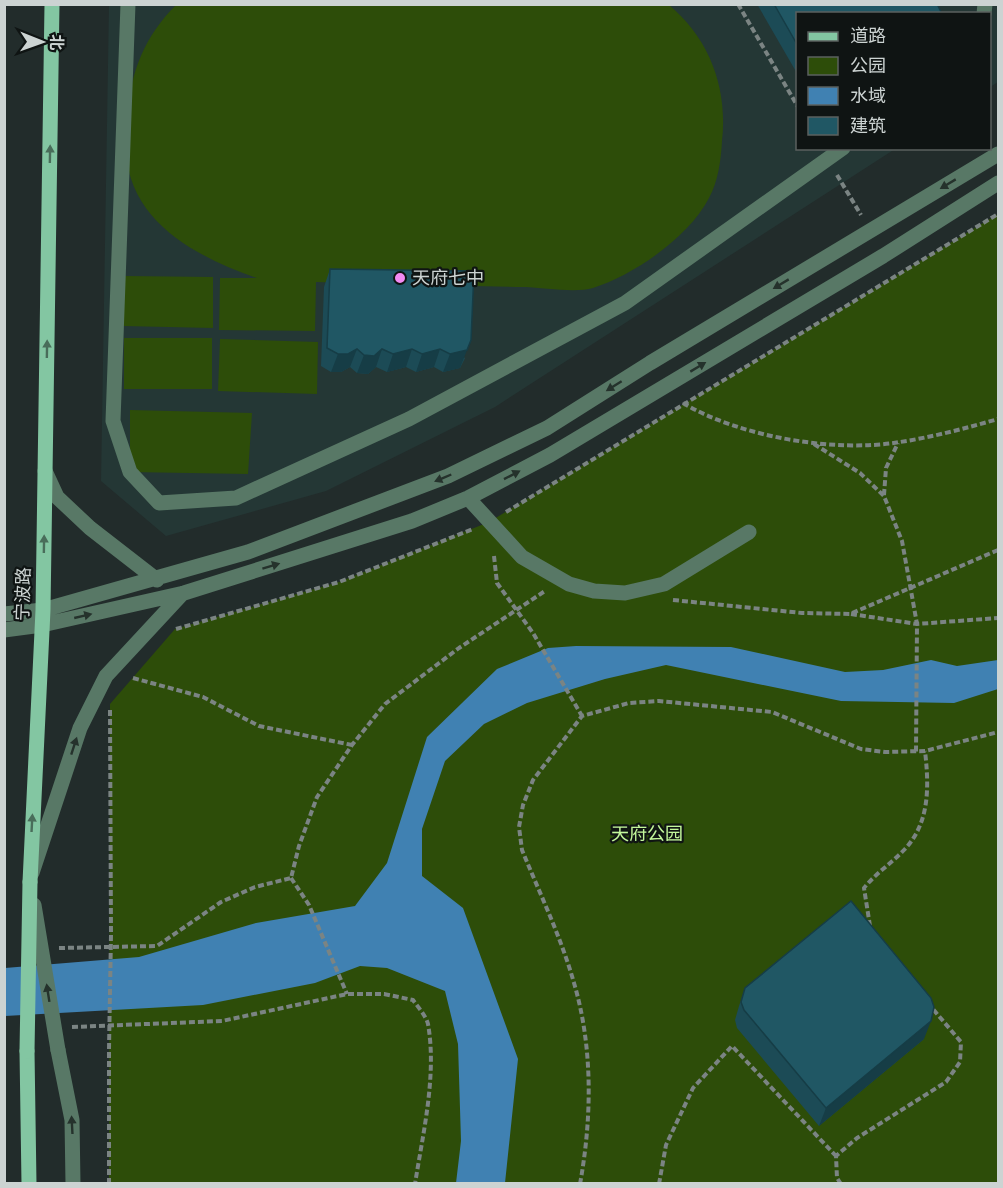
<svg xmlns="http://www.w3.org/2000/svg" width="1003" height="1188" viewBox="0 0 1003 1188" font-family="'Source Sans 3','Noto Sans SC',sans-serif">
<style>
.built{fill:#243735}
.green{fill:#2d4d09}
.water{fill:#4081b2}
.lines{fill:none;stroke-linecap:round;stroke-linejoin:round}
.path{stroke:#7b8483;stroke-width:4;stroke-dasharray:6 3;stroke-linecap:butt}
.minor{stroke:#587866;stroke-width:15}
.major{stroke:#83c6a2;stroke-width:15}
.path-bridge{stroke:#7b8483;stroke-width:4;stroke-dasharray:6 3;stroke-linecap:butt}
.minor-bridge{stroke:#587866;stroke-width:15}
.major-bridge{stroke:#83c6a2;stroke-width:15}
.wall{fill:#1c4b56}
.shaded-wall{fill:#163d46}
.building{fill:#205764;stroke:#163d46;stroke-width:1.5}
.oneway{fill:#496d5a}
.oneway2{fill:#25322c}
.poi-dot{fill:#f38af2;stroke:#0f1413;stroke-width:2}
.labels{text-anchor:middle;stroke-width:4.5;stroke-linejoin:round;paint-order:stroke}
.poi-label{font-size:18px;fill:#ccd3d2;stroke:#0f1413;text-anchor:start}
.street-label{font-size:18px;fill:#ccd3d2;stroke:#0f1413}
.park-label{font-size:18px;fill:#c3f79b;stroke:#0f1413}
</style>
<rect width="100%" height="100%" fill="#222c2b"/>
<path class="built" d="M109,5H998V82L990,87V14H798V148L895,149L495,407L326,491L166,536L101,481Z"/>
<path class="green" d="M176,5H669C710,39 728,89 722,141C721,160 718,182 709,198C689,237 634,275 593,288C577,293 543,288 525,287C455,286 386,284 316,282L315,331L219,330L220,278H257C199,258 130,223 126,152C126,140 127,128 128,115C130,72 145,36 176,5Z
M998,214V1183L109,1184L110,704L175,629L339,582L489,522Z
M124,276L213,277V328L123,326Z
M124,338H212V389H124Z
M220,339L318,342L317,394L218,391Z
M130,410L252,413L248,474L130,472Z"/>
<path class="water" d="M576,646L731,647L845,672L883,670L931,660L957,666L998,660V689L954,703L841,701L666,665L605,679L527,703L484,724L445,761L422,829V876L463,908L518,1059L505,1183H456L461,1141L458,1044L445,991L387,968L360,966L315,983L203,1005L5,1016V968L139,957L256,923L355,906L387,863L427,737L497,669L548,648Z"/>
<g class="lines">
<path class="path" d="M738,4L798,107
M837,175L861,215
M683,403C740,437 835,453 900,442C933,437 967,428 998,419
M814,444L860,473L884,496L902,541L917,624L916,752
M884,495L886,468L898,443
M506,512L998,214
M494,556L497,583L533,633L582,716
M673,600L802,613L850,614L998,550
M851,614L917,624L998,618
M176,629L339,582L473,529
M133,678L203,697L259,726L352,745
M110,710L111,935
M291,878L309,905L347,994
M870,926L864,888C876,873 892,863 905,849C930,822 929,786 925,751
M59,948L157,946L221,902L255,887L291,878L299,846L317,797L352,745L385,704L459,648L545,591
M72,1027L222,1021L347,994H384L413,1000C418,1007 426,1016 428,1024C437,1075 423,1133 415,1184
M109,1184V1049
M580,1184C592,1118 593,1047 574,983C561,937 540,894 522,850L519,827L523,805L533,780L582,716L629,703L659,701L772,712L861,749L885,752L925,751L998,732
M659,1184L666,1145L693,1088L732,1046L836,1156
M841,1184L837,1178L836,1156L857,1138L946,1082L960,1062L961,1042L932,1008"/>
<path class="minor" d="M128,4L113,421L130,472L159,503L236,498L409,419L625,303L843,148
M984,14L985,4
M45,471L57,497L90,528L157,580
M468,498L522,557L569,584L594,591L625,593L664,584L749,532
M4,614L43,610L248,552L448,476L547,428L650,363L998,154
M4,630L42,625L184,593L412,521L468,498L550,455L883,256L998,183
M32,873L80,728L106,676L183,593
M58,1050L72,1120L73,1184"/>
<path class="major" d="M30,882L43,610L52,4
M27,1051L29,1184"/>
<path class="path-bridge" d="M109,1049L111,935"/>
<path class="minor-bridge" d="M34,905L58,1050"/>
<path class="major-bridge" d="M27,1051L30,882"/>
</g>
<path class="wall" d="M757,4H937L798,14V75Z
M330,269L465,358L460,368L443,372L434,367L416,372L406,367L387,372L376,367L368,374L357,373L350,367L341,372H331L321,366L324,287Z
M745,988L924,1039L819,1126L737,1028L735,1020L739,1006Z"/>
<path class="shaded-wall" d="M471,340L460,368L443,372L450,354Z
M357,349L350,367L341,372H331L338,354Z
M382,349L376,367L368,374L357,373L364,355Z
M412,349L406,367L387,372L393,354Z
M440,349L434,367L416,372L422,354Z
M931,1021L924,1039L819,1126L826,1108Z"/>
<path class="building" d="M774,4H937L942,14H798V46Z
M330,269L474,271L471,340L467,350L450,354L440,349L422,354L412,349L393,354L382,349L374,356L364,355L357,349L348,354H338L327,348Z
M851,901L931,998L934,1007L931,1021L826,1108L744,1010L741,1002L745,988Z"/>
<defs><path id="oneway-solid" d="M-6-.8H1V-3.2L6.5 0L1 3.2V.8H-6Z" transform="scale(1.5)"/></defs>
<g class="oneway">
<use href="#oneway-solid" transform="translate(50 154) rotate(-89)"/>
<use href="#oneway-solid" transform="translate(47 349) rotate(-89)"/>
<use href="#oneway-solid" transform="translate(44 544) rotate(-89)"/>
<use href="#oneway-solid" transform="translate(32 823) rotate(-87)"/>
</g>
<g class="oneway2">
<use href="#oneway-solid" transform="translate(948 184) rotate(149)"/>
<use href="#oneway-solid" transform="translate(781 284) rotate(149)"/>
<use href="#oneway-solid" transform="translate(698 367) rotate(-31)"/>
<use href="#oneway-solid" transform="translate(614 386) rotate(148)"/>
<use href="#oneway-solid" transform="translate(512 475) rotate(-27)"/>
<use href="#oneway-solid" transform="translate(443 478) rotate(157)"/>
<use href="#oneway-solid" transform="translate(271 566) rotate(-17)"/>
<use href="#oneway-solid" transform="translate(83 616) rotate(-13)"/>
<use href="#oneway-solid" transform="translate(74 746) rotate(-72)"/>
<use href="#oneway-solid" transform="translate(48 993) rotate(-99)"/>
<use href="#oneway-solid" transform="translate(72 1125) rotate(-93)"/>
</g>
<circle class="poi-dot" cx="400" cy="278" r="6"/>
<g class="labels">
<g class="poi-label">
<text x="412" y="284">天府七中</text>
</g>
<g class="street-label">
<text transform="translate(23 594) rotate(-88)" y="6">宁波路</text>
</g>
<g class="park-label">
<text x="647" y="840">天府公园</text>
</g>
</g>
<rect width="1003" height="1188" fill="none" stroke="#ccd3d2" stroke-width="12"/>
<rect x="796" y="12" width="195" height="138" fill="#0f1413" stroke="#5b605f" stroke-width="1.5"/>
<rect x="808" y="32" width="30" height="9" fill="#83c6a2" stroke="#5b605f" stroke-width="1.5"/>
<text x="850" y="42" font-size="18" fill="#ccd3d2">道路</text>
<rect x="808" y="57" width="30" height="18" fill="#2d4d09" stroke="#5b605f" stroke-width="1.5"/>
<text x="850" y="72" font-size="18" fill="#ccd3d2">公园</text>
<rect x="808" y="87" width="30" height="18" fill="#4081b2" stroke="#5b605f" stroke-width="1.5"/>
<text x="850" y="102" font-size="18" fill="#ccd3d2">水域</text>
<rect x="808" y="117" width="30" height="18" fill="#205764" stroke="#5b605f" stroke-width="1.5"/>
<text x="850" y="132" font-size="18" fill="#ccd3d2">建筑</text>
<g transform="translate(42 42) rotate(91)" stroke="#0f1413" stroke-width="4.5" paint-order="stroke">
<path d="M0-4.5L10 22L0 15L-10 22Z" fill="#ccd3d2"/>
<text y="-9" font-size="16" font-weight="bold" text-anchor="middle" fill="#ccd3d2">北</text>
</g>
</svg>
